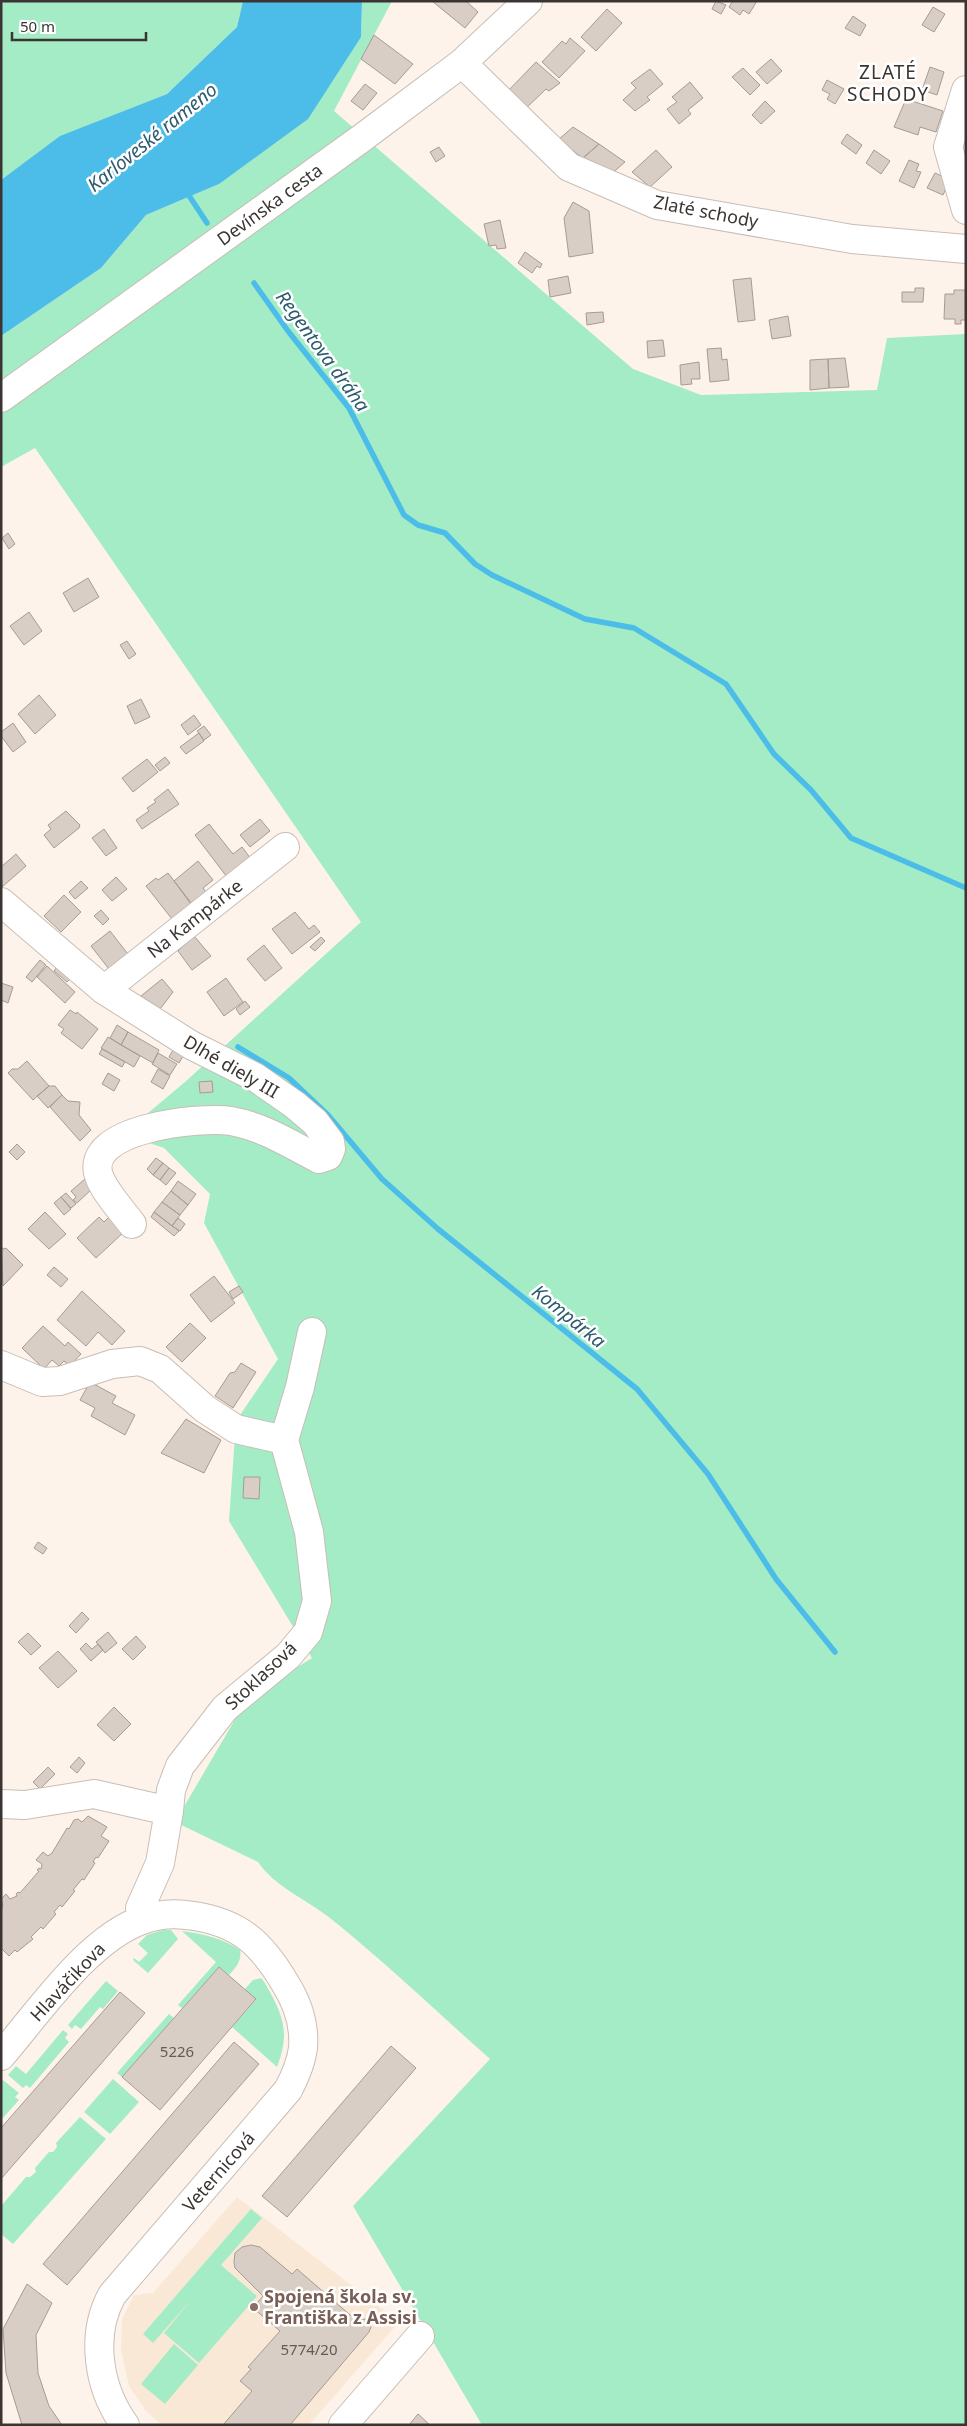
<svg xmlns="http://www.w3.org/2000/svg" width="967" height="2426" viewBox="0 0 967 2426" font-family="'Noto Sans',sans-serif">
<style>
.education{fill:#fae8d7}
.green{fill:#a3ecc5}
.water{fill:#4bbde8}
.lines{fill:none;stroke-linecap:round;stroke-linejoin:round}
.stream{stroke:#4bbde8;stroke-width:5.5}
.building{fill:#d9cec5;stroke:#a69c93}
.minor-casing{stroke:#c8beb5;stroke-width:30}
.minor{stroke:#fff;stroke-width:28}
.education-dot{fill:#8d6e63;stroke:#fff;stroke-width:2}
.labels{text-anchor:middle;stroke-width:5;stroke-linejoin:round;paint-order:stroke}
.number-label{font-size:15px;fill:#625b57}
.street-label{font-size:18px;fill:#3a3532;stroke:#fff}
.education-label{font-size:18px;font-weight:bold;fill:#785e54;stroke:#fff;text-anchor:start}
.neighbourhood-label{font-size:19px;letter-spacing:1px;fill:#3a3532;stroke:#fff}
.water-label{font-size:19px;font-style:italic;fill:#2d5b6e;stroke:#fff}
</style>
<rect width="100%" height="100%" fill="#fef3ea"/>
<path class="education" d="M237,2197L399,2322L309,2425H162L146,2411L129,2386L121,2350L122,2319L134,2295L153,2293Z"/>
<path class="green" d="M1,1H243L237,27L167,94L61,136L1,180Z
M362,1H392L334,111L633,369L701,395L877,390L887,338L966,334V2425H482L353,2206L490,2059C437,2012 385,1962 330,1918C306,1899 275,1887 258,1862L175,1822L247,1699L312,1658L229,1521L236,1421L278,1359L204,1223L210,1194L164,1148L123,1134L185,1082L361,922L35,448L1,467V336L101,268L146,215L219,184L361,37Z
M163,1930H171L178,1939L148,1973L133,1960L134,1958L139,1962L148,1953L138,1944L147,1935Z
M182,1931C204,1934 222,1938 240,1950C242,1961 236,1967 229,1975L219,1967L182,2008L178,2005L216,1962Z
M261,1978C265,1982 268,1989 271,1994C286,2022 288,2038 277,2067L232,2027L256,2000L245,1989L253,1980Z
M106,1981L118,1991L103,2009L100,2007L81,2029L75,2025L72,2029L68,2025Z
M169,2014L174,2018L122,2077L117,2073Z
M63,2030L68,2034L65,2038L69,2042L30,2088L26,2085L23,2088L8,2075L16,2066L26,2074Z
M113,2079L139,2102L110,2134L84,2112Z
M3,2080L19,2093L15,2097L19,2100L1,2120V2083Z
M80,2117L106,2139L13,2244L1,2234V2206L26,2177H30L36,2172L35,2168L49,2152H53L57,2147L56,2143Z
M251,2209L262,2218L221,2265L257,2296L199,2363L164,2333L191,2300L153,2343L143,2334Z
M174,2344L198,2365L165,2404L141,2384Z"/>
<path class="water" d="M243,1H362L361,37L308,119L219,184L146,215L101,268L1,336V180L60,136L167,94L237,27Z"/>
<g class="lines">
<path class="stream" d="M186,191L207,223
M254,283L288,331L349,408L404,515L418,525L445,533L475,564L492,575L585,619L634,628L726,684L774,754L811,790L851,838L966,888
M238,1047L289,1078L328,1115L382,1179L438,1229L637,1389L708,1474L776,1579L835,1652"/>
</g>
<path class="building" d="M432,1H466L478,12L465,28Z
M716,1L726,5L721,14L712,9Z
M733,1H757L749,14L743,10L740,15L729,7Z
M933,7L945,14L934,32L922,25Z
M607,9L622,23L596,51L581,37Z
M853,16L866,25L860,36L845,28Z
M374,35L413,64L395,84L361,59Z
M570,38L585,51L559,78L542,62L562,41L566,44Z
M771,59L782,71L767,84L756,72Z
M536,62L560,83L549,91L546,89L523,111L506,93Z
M930,67L944,72L937,95L922,90Z
M743,68L760,85L750,95L732,77Z
M650,69L663,84L647,97L650,100L635,111L623,100L636,88L631,83Z
M827,80L844,89L835,104L827,99L830,94L822,90Z
M690,82L703,98L688,110L691,114L679,124L667,109L677,102L672,97Z
M365,84L377,93L363,110L351,101Z
M906,99L943,111L936,132L920,127L918,135L894,127Z
M765,101L775,111L761,124L752,115Z
M573,127L599,144L583,158L558,140Z
M847,134L862,145L856,154L841,143Z
M599,144L625,162L609,176L583,158Z
M439,147L445,156L436,162L430,152Z
M656,150L672,167L650,187L632,172Z
M874,150L890,161L881,174L866,163Z
M909,160L919,164L916,171L921,172L914,188L899,181Z
M935,173L950,180L943,195L927,188Z
M573,202L589,211L593,253L569,257L564,218Z
M500,220L506,248L497,249L496,245L489,246L484,224Z
M525,252L542,264L540,268L537,266L532,273L518,263Z
M568,276L571,293L550,297L548,280Z
M751,278L755,320L738,322L733,280Z
M915,288H924L923,302H902V292H915Z
M954,290H966V320H961V324H955V319H944L945,294H954Z
M603,312L604,322L587,325L586,313Z
M788,316L791,336L772,339L769,320Z
M663,340L665,356L648,358L647,341Z
M721,348L722,360L727,359L729,380L710,382L707,349Z
M845,358L849,387L829,388L828,359Z
M828,359L829,388L810,390V360Z
M699,362L700,379H691L692,384L681,385L680,365Z
M8,533L15,544L9,549L2,538Z
M88,578L99,597L74,612L63,593Z
M29,612L42,631L24,645L10,626Z
M127,641L136,654L129,659L120,645Z
M39,695L56,715L35,734L18,714Z
M141,699L150,717L135,724L127,706Z
M194,715L201,725L188,735L181,725Z
M13,723L26,742L13,752L1,736V732Z
M204,726L211,735L204,740L197,731Z
M199,733L204,741L186,754L180,747Z
M165,757L170,763L160,771L155,765Z
M147,759L158,772L133,792L122,778Z
M168,789L179,804L142,829L136,820L149,811L147,808L156,802L154,800Z
M66,811L80,825L79,828L54,848L44,835L51,829L48,825Z
M260,819L270,831L250,847L240,835Z
M209,824L233,854L242,847L251,859L227,877L195,835Z
M104,829L117,848L106,856L92,838Z
M16,854L26,866L2,887L1,867Z
M198,861L213,880L203,888L206,892L191,904L174,881Z
M168,873L195,908L172,919L146,886L156,878L158,880Z
M116,877L127,889L112,901L102,890Z
M81,881L88,888L75,899L69,892Z
M64,895L81,912L61,932L44,916Z
M101,910L109,919L103,925L94,916Z
M295,912L309,929L314,925L320,932L292,954L272,929Z
M110,931L131,958L112,973L91,946Z
M194,936L211,956L192,970L178,951Z
M321,937L325,941L315,951L310,947Z
M264,945L282,968L265,981L247,959Z
M40,960L46,965L32,982L26,977Z
M59,964L73,976L67,982L54,971Z
M47,966L75,992L65,1003L37,977Z
M226,978L243,1002L224,1016L207,992Z
M162,979L173,992L160,1009L141,996Z
M1,983L13,987L8,1003L1,1000Z
M245,1001L250,1007L240,1015L236,1009Z
M70,1010L76,1014L77,1012L98,1029L82,1049L61,1033L64,1029L58,1025Z
M117,1025L128,1032L121,1045L110,1038Z
M128,1032L159,1050L153,1063L121,1045Z
M108,1037L140,1056L134,1067L101,1048Z
M176,1045L186,1051L179,1063L169,1057Z
M102,1049L125,1062L122,1067L99,1054Z
M158,1053L177,1064L170,1075L152,1064Z
M27,1061L49,1086L33,1100L8,1073L12,1069H18Z
M158,1069L170,1076L163,1089L151,1082Z
M108,1073L120,1080L114,1091L102,1084Z
M212,1081L213,1092L200,1093L199,1082Z
M49,1086H55L62,1095L48,1108L37,1096Z
M62,1095L68,1101L80,1102L79,1115L91,1130L80,1141L50,1107Z
M17,1144L25,1152L17,1160L9,1152Z
M156,1158L163,1163L153,1175L147,1169Z
M163,1163L169,1168L160,1180L153,1175Z
M169,1168L176,1173L166,1185L160,1180Z
M85,1179L93,1188L77,1203L73,1200L76,1197L71,1191Z
M178,1181L196,1194L188,1205L171,1191Z
M171,1191L188,1205L180,1215L162,1202Z
M66,1193L76,1204L71,1208L61,1197Z
M61,1197L71,1209L64,1215L54,1203Z
M162,1202L180,1215L172,1226L154,1212Z
M45,1212L66,1234L49,1249L28,1229Z
M154,1212L179,1231L174,1236L151,1217Z
M111,1215L125,1231L96,1258L77,1238L99,1217L104,1222Z
M178,1218L185,1224L180,1231L172,1226Z
M1,1247L4,1249L6,1248L23,1265L3,1286Z
M54,1267L68,1279L61,1287L47,1275Z
M214,1276L235,1303L211,1322L190,1295Z
M239,1286L243,1292L233,1299L229,1292Z
M82,1291L125,1331L112,1345L98,1332L86,1346L57,1320Z
M190,1323L206,1338L182,1362L166,1347Z
M43,1326L65,1346L68,1342L81,1354L70,1366L64,1361L59,1366L52,1360L44,1369L22,1348Z
M241,1363L256,1372L233,1408L215,1396L230,1373L235,1372Z
M90,1382L116,1396L112,1403L135,1415L125,1435L91,1416L95,1408L80,1400Z
M186,1419L221,1440L204,1473L161,1453Z
M244,1477H260L259,1499L243,1498Z
M38,1542L47,1548L43,1554L34,1548Z
M82,1612L89,1619L76,1633L69,1626Z
M108,1632L117,1643L105,1653L96,1642Z
M28,1633L41,1646L31,1655L18,1642Z
M136,1636L146,1647L133,1660L122,1649Z
M86,1643L92,1649L98,1644L103,1650L91,1661L80,1649Z
M58,1651L77,1671L58,1688L39,1668Z
M114,1707L131,1724L114,1741L97,1725Z
M79,1757L85,1763L77,1773L70,1767Z
M48,1767L55,1774L40,1789L33,1782Z
M88,1816L107,1827L101,1836L109,1841L98,1858L96,1857L93,1862L95,1863L84,1880L82,1879L73,1890L75,1891L62,1907L60,1905L54,1912L56,1914L43,1929L41,1927L31,1937L33,1939L17,1952L15,1950L9,1956L1,1948V1909L3,1906L1,1899L6,1894L10,1899L17,1896L16,1894L18,1892L20,1893L39,1871L37,1870L39,1868L41,1869L42,1864L36,1860L43,1852L48,1856L52,1853L67,1828L69,1829L74,1820L78,1819L82,1822Z
M219,1967L256,1999L160,2110L122,2077Z
M120,1992L145,2013L1,2179V2128Z
M234,2042L259,2064L67,2285L43,2264Z
M391,2046L416,2068L287,2217L262,2196Z
M251,2245L260,2247L292,2274L297,2269L356,2320L367,2319L371,2327L369,2332L290,2425H223L252,2391L240,2381L251,2369L248,2367L280,2331L253,2308L263,2296L235,2268L234,2262L235,2253L242,2247Z
M27,2284L52,2303L36,2335L38,2373L49,2406L62,2425H22L6,2373L3,2329Z
M418,2414L430,2425H409Z"/>
<g class="lines">
<defs>
<path id="minor" d="M462,63L569,167L657,205L852,239L966,249
M966,90L948,147L966,210
M1,398L362,138L462,63L528,1
M1,902L104,990L191,1045L255,1077L295,1105L315,1122L330,1142L331,1149L328,1156L319,1159C290,1144 264,1127 231,1121C202,1116 82,1128 99,1176C104,1191 122,1211 132,1224
M104,990L285,847
M1,1365L42,1382L60,1381L112,1364L140,1361L160,1369L205,1409L236,1429L284,1440
M1,1804L25,1805L94,1794L169,1811
M141,1920L140,1908L160,1863L169,1811L171,1790L180,1766L225,1708L288,1656L308,1632L317,1601L309,1532L284,1440L300,1387L312,1332
M1,2056C39,2012 88,1939 142,1920C160,1913 176,1913 194,1916C240,1923 262,1944 285,1983C297,2002 305,2024 303,2048C301,2063 295,2077 288,2090L112,2295C90,2335 98,2388 125,2425
M343,2425L420,2336"/>
</defs>
<use href="#minor" class="minor-casing"/>
<use href="#minor" class="minor"/>
</g>
<circle class="education-dot" cx="254" cy="2307" r="5"/>
<g class="labels">
<g class="number-label">
<text x="177" y="2057">5226</text>
<text x="309" y="2355">5774/20</text>
</g>
<g class="street-label">
<text transform="translate(270 205) rotate(-36)" y="6">Devínska cesta</text>
<text transform="translate(706 212) rotate(11)" y="6">Zlaté schody</text>
<text transform="translate(195 919) rotate(-38)" y="6">Na Kampárke</text>
<text transform="translate(231 1067) rotate(30)" y="6">Dlhé diely III</text>
<text transform="translate(261 1676) rotate(-43)" y="6">Stoklasová</text>
<text transform="translate(68 1982) rotate(-47)" y="6">Hlaváčikova</text>
<text transform="translate(219 2172) rotate(-49)" y="6">Veternicová</text>
</g>
<g class="education-label">
<text x="264" y="2303">Spojená škola sv.<tspan x="264" dy="21">Františka z Assisi</tspan></text>
</g>
<g class="neighbourhood-label">
<text x="888" y="79">ZLATÉ<tspan x="888" dy="22">SCHODY</tspan></text>
</g>
<g class="water-label">
<text transform="translate(152 137) rotate(-39)" y="7">Karloveské rameno</text>
<text transform="translate(323 351) rotate(54)" y="7">Regentova dráha</text>
<text transform="translate(569 1316) rotate(39)" y="7">Kompárka</text>
</g>
</g>
<rect width="967" height="2426" fill="none" stroke="#3a3532" stroke-width="5"/>
<path d="M12 32v8h134v-8" fill="none" stroke="#3a3532" stroke-width="2.5"/>
<text x="20" y="32" font-size="15" fill="#3a3532" stroke="#ffffff" stroke-width="4" paint-order="stroke">50 m</text>
</svg>
